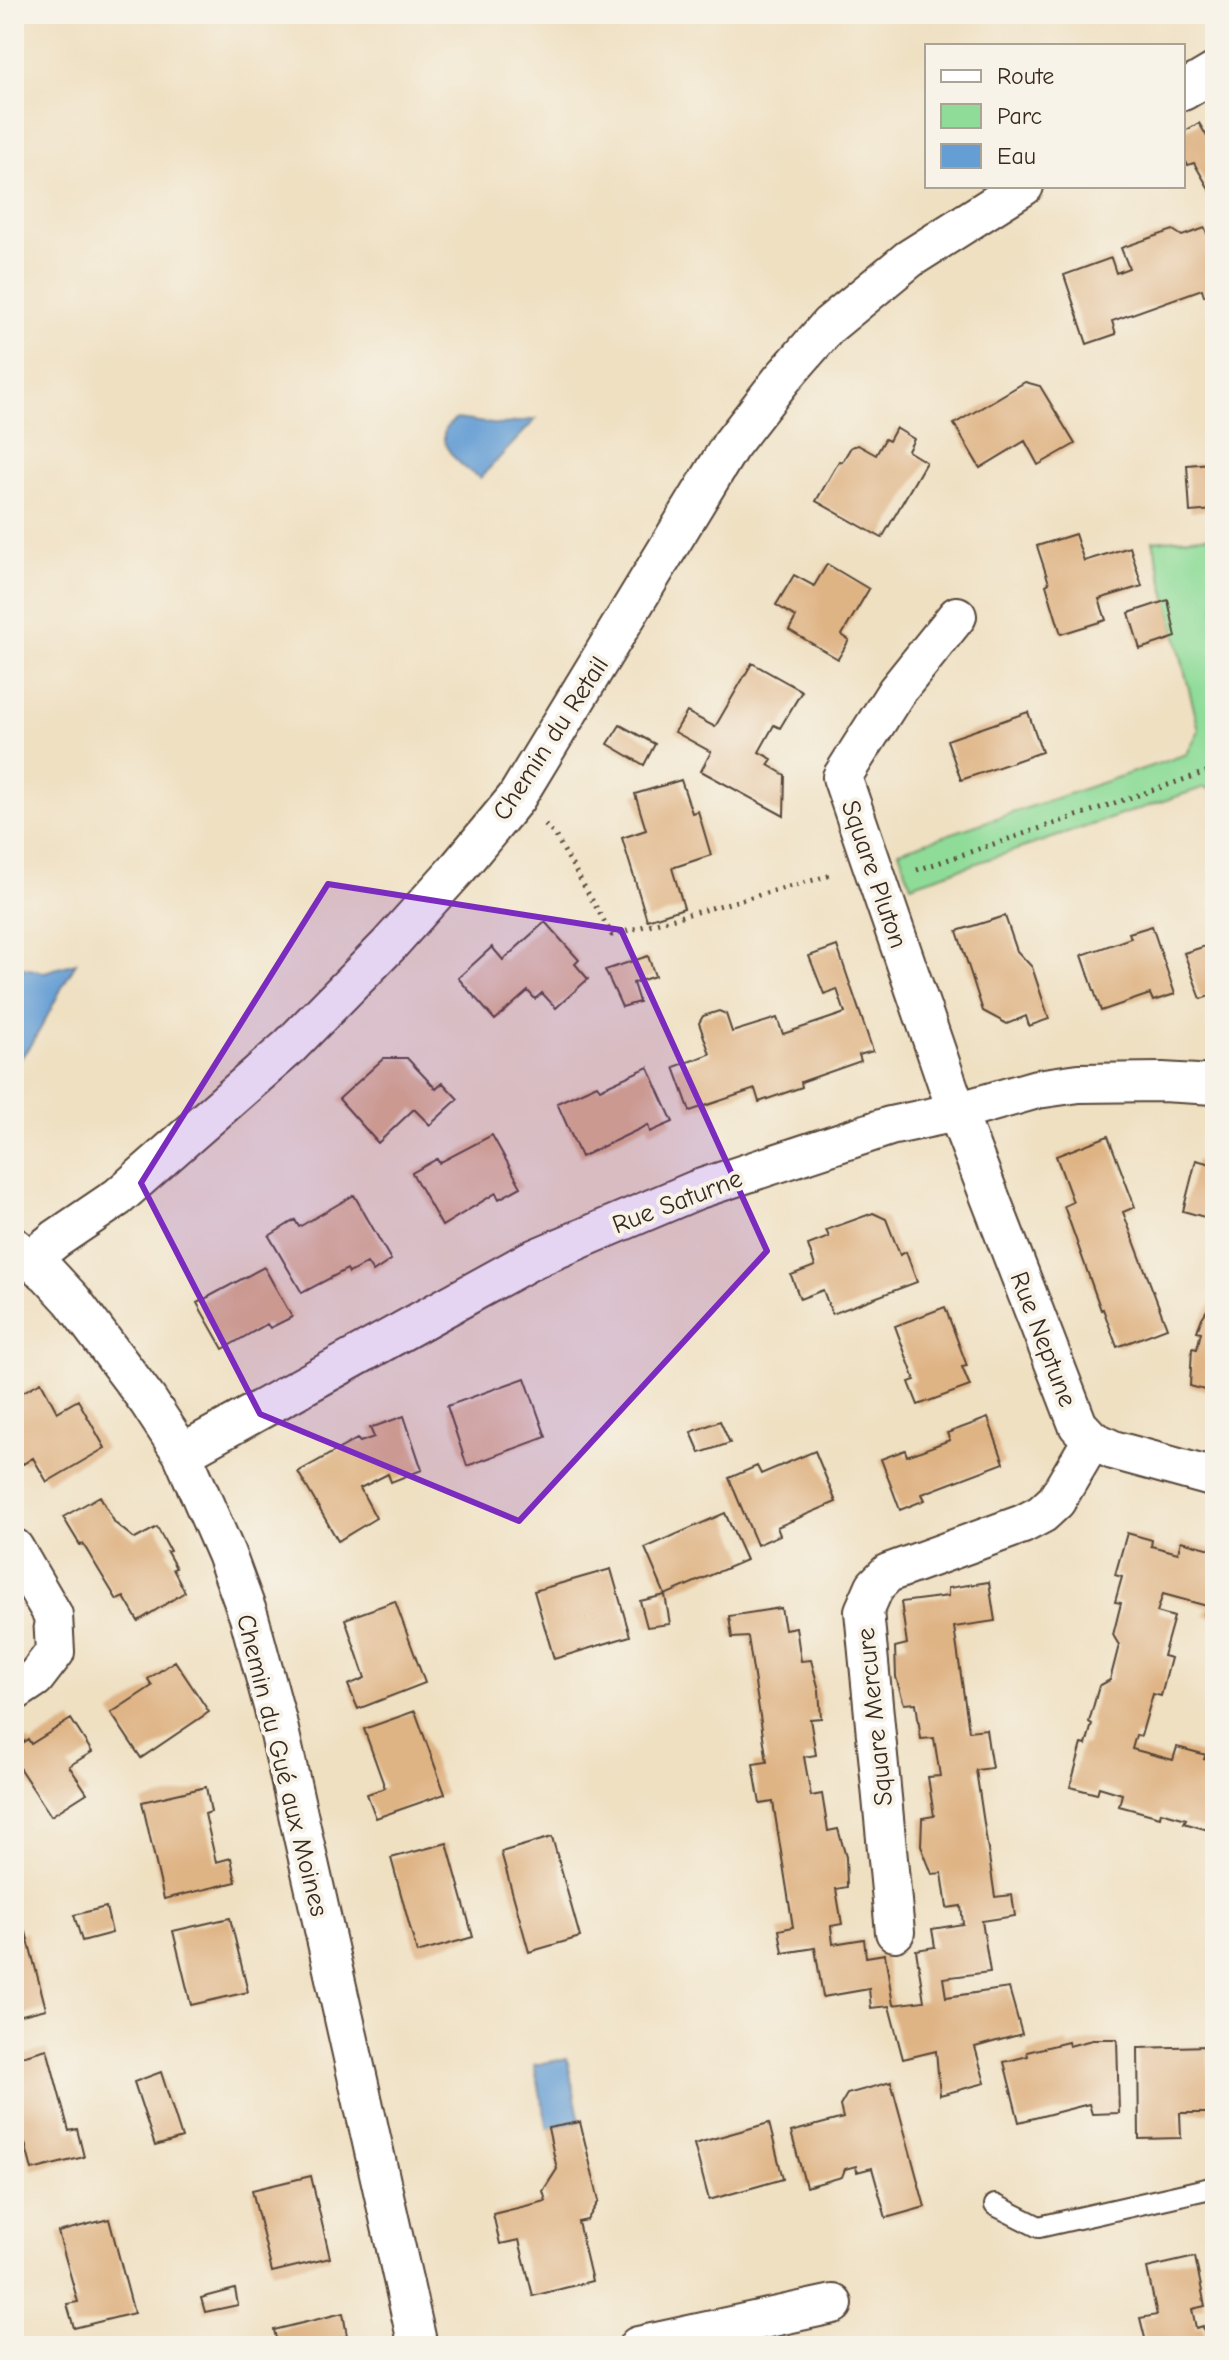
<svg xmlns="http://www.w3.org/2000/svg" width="1229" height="2360" viewBox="0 0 1229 2360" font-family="'Comic Neue',sans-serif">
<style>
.green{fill:#8fdc99;stroke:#65835c;stroke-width:2}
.water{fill:#659ed4;stroke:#506479;stroke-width:2}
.building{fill:#dfb485}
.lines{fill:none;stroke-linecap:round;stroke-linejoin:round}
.lane-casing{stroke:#564537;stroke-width:24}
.street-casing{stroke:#564537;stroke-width:42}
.path{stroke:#564537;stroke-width:5;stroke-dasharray:2 6;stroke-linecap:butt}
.lane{stroke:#fff;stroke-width:20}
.street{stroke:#fff;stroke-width:38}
.marked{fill:#7b2cbf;fill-opacity:0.2;stroke:#7b2cbf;stroke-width:6;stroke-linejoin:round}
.labels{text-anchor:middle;stroke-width:8;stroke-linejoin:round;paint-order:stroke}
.street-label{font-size:26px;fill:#3b2a1e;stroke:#f7f3e8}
</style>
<rect width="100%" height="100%" fill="#f7f3e8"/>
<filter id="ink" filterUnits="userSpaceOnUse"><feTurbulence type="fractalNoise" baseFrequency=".0125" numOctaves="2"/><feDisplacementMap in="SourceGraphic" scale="16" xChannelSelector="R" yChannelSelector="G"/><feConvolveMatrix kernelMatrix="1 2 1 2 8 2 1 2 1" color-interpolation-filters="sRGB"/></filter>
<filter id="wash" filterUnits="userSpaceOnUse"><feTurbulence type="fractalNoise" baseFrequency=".006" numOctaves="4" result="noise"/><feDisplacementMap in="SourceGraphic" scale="32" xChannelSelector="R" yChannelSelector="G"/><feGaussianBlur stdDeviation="1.8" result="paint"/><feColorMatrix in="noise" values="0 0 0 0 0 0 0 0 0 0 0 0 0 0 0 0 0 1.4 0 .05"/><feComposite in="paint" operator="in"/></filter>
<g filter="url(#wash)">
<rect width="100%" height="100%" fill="#efe0c2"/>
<path class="green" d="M1215,536V792L1205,787L911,885L899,851L1187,754L1199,730L1153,541Z"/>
<path class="water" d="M457,419L499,425L536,419L480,478C461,467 424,436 457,419Z
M76,963C53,999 43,1034 14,1066V966L44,972Z
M567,2058L580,2122L548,2128L534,2065Z"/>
<g id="blocks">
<path class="building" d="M1199,123L1215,150V199L1194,163L1188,165L1183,157V132Z
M1205,228L1215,256V292L1204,296L1202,289L1112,321L1116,334L1087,344L1064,275L1111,258L1116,273L1129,268L1121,248L1173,230L1182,236Z
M1025,382L1040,386L1075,444L1038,465L1025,441L980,468L954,424Z
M896,428L914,439L908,451L926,462L882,538L816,501L839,461L842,462L851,447L858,445L876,455L885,439L889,441Z
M1215,454V510L1190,512L1187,465L1211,463L1210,455Z
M1075,534L1084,561L1130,547L1142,586L1099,599L1106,620L1061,634L1046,585L1049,583L1037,546Z
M827,564L869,589L842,635L849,640L838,659L789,630L796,617L776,605L794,575L814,586Z
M1168,600L1176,637L1140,649L1129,613Z
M752,663L802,691L780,728L774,725L759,752L772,759L768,765L785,775L784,816L701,771L711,752L675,732L687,712L715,727Z
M1028,712L1042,752L961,780L947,740Z
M620,725L655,744L644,765L608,744Z
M681,780L692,813L698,811L711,855L672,868L684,908L647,920L622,838L646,830L635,794Z
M1005,916L1017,951L1032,967L1049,1019L1029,1026L1026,1016L1007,1024L983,1011L957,931Z
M545,922L579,960L575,964L588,979L556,1008L542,993L535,999L528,991L495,1020L458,978L492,947L503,960Z
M1152,926L1175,994L1153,1001L1150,994L1101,1011L1082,955L1131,938L1129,933Z
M1215,943V994L1201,999L1184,953Z
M837,946L873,1051L859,1055L861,1061L801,1082L802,1087L759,1102L755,1089L690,1111L674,1067L710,1054L699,1023L703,1016L719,1011L726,1014L732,1032L777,1018L783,1034L845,1013L837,989L824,994L809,956Z
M648,956L655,976L633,983L639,1002L622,1007L605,970Z
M384,1058H407L436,1089L443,1083L458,1099L430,1125L414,1109L378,1143L339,1099Z
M648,1067L673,1122L650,1132L648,1125L581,1157L557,1103L597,1085L600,1089Z
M492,1135L521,1187L499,1199L496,1193L442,1226L412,1173L437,1159L439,1163Z
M1108,1136L1135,1207L1123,1212L1167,1328L1117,1347L1103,1309L1101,1310L1064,1206L1073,1202L1056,1156Z
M1196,1160L1215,1165V1220L1183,1211Z
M354,1195L391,1260L373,1272L367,1263L349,1273L347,1269L302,1293L269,1236L295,1220L299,1227Z
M873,1213L886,1219L900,1255L906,1252L917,1282L832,1314L823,1290L800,1299L791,1275L815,1266L808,1245L829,1237L826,1230Z
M264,1267L292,1317L270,1328L267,1324L223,1349L197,1303Z
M1215,1297V1393L1190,1386L1192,1348L1197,1349L1201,1332L1197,1331L1202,1318Z
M945,1307L967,1366L962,1367L970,1386L918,1405L909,1382L915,1380L895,1326Z
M525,1378L546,1437L467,1466L447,1406Z
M41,1382L57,1412L78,1400L105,1448L47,1482L33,1458L23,1464L14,1448V1445L18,1443L14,1435V1397Z
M404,1416L422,1470L391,1482L388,1474L360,1488L376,1518L338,1541L298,1472L357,1439L360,1442L374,1437L370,1428Z
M988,1418L1004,1463L922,1494L925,1500L900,1510L881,1459L905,1450L907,1456L950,1440L947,1433Z
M720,1421L730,1443L700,1453L691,1432Z
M815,1451L836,1502L777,1527L780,1535L757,1545L729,1478L757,1466L761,1474Z
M100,1496L115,1523L135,1539L157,1527L170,1551L167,1552L176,1568L173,1569L185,1592L138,1621L124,1597L117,1600L83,1544L80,1545L63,1517Z
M725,1513L746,1560L665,1595L645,1548Z
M1127,1533L1152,1540L1151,1546L1178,1553L1181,1541L1215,1550V1619L1204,1615L1207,1606L1163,1594L1157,1612L1174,1617L1163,1656L1171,1658L1161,1696L1153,1694L1141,1736L1136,1735L1132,1749L1173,1760L1177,1747L1206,1755L1204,1759L1215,1762V1832L1184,1823L1186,1819L1161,1812L1160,1817L1119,1806L1122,1794L1099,1787L1097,1794L1070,1787L1082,1744L1086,1745L1092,1724L1089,1722L1099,1686L1110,1680L1119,1645L1113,1635L1121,1603L1115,1602L1122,1577L1115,1575Z
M611,1569L630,1636L554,1659L534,1591Z
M989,1582L995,1621L954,1627L969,1731L986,1729L989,1750L992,1768L976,1770L995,1897L1012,1895L1015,1916L982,1921L990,1972L943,1978L946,1997L1009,1988L1022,2034L975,2047L985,2083L940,2095L936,2051L903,2059L889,2006L871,2008L869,1989L823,1997L815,1948L783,1953L779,1930L793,1927L773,1802L760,1804L753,1764L767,1762L748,1637L732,1638L729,1616L781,1608L785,1629L796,1627L801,1661L811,1660L819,1690L821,1718L810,1719L816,1755L804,1757L811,1796L822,1794L828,1831L838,1829L846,1857L847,1887L836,1889L842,1924L831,1926L833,1944L864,1939L866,1957L885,1954L893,2005L924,2001L916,1950L935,1947L932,1929L963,1924L961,1906L947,1908L942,1873L932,1874L921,1846L922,1818L934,1816L928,1777L940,1776L934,1738L921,1739L916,1703L904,1704L896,1677L895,1647L907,1644L901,1602L948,1596V1588Z
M665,1595L670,1624L647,1627L640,1601Z
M395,1601L425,1683L358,1709L348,1685L365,1678L345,1619Z
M175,1661L209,1712L141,1758L111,1713L152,1686L148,1679Z
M415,1711L445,1794L376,1818L367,1794L385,1788L364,1729Z
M71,1719L92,1752L69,1766L87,1793L51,1816L14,1760V1748L28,1739L31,1744Z
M206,1787L211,1812L205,1814L216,1862L231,1858L236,1882L164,1899L142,1802Z
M552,1837L580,1937L529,1952L501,1852Z
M447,1843L473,1937L417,1953L391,1858Z
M106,1907L112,1933L82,1941L74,1915Z
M230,1918L248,1992L191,2005L173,1931Z
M26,1932L46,2009L14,2017V1935Z
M1096,2039H1117L1119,2113L1092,2114L1089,2104L1019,2122L1004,2062L1028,2056L1027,2052L1068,2042L1069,2046Z
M1208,2046L1209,2113H1180L1181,2138L1139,2139L1138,2048Z
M47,2049L69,2131L77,2129L84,2157L32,2170L25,2143L14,2146V2058Z
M161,2072L182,2138L155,2146L134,2082Z
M891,2082L925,2207L886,2218L872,2168L857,2172L856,2166L845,2169L842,2177L806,2187L791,2132L843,2118L840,2106L847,2094Z
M580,2122L599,2201L587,2220L578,2222L592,2281L533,2296L519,2240L500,2244L493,2214L546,2201L543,2191L557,2169L548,2128Z
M769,2123L783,2179L709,2200L694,2144Z
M311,2176L330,2258L272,2272L252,2190Z
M109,2219L134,2313L74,2328L67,2304L78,2302L58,2232Z
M1195,2257L1205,2306L1192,2309L1196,2328L1203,2326L1207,2344L1215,2342V2346H1147L1140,2318L1157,2315L1147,2268Z
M235,2289L238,2305L205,2312L201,2298Z
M343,2313L347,2336L339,2338L340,2346H278L274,2330Z"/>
</g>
</g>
<g filter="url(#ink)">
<use href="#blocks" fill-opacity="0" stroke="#564537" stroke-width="2"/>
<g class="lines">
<defs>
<path id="lane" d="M995,2205L1039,2227L1215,2187"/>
<path id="street" d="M1183,91L1215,72
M957,616L896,692L842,777L957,1112L1078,1425L1092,1440L1113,1450L1215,1478
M14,1247L48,1274L72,1300L148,1401L182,1453L226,1554L249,1617L277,1721L418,2346
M31,1259L56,1239L118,1197L289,1047L388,946L458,868L516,798L730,446L782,379L829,325L909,259L1024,186
M182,1453L531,1260L696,1190L890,1126L957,1112L1037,1089L1079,1083L1162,1082L1215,1085
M14,1548L53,1615L55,1652L35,1678L14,1692
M895,1932L864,1611L875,1586L888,1573L1023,1524L1042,1514L1056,1501L1092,1440
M638,2346L833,2304"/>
</defs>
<use href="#lane" class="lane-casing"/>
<use href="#street" class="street-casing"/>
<path class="path" d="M545,825L555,835L612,935L832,875
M917,870L1215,769
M14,1314L22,1302"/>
<use href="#lane" class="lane"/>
<use href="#street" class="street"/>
</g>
</g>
<path class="marked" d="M328,884L621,930L767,1251L519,1521L260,1414L141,1183Z"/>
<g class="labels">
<g class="street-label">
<text transform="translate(550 738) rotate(-57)" y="9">Chemin du Retail</text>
<text transform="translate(875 874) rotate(71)" y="9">Square Pluton</text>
<text transform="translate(677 1201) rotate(-21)" y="9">Rue Saturne</text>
<text transform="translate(1044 1339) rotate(69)" y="9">Rue Neptune</text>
<text transform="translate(874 1717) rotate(-96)" y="9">Square Mercure</text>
<text transform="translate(283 1765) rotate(76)" y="9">Chemin du Gué aux Moines</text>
</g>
</g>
<rect width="1229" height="2360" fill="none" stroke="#f7f3e8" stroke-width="48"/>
<rect x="925" y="44" width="260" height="144" fill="#f7f3e8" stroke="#aca397" stroke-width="2"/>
<rect x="941" y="70" width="40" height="12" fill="#ffffff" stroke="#aca397" stroke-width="2"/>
<text x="997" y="84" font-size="24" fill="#3b2a1e">Route</text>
<rect x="941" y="104" width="40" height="24" fill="#8fdc99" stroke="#aca397" stroke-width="2"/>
<text x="997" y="124" font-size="24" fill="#3b2a1e">Parc</text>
<rect x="941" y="144" width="40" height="24" fill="#659ed4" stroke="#aca397" stroke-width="2"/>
<text x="997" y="164" font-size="24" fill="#3b2a1e">Eau</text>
</svg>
